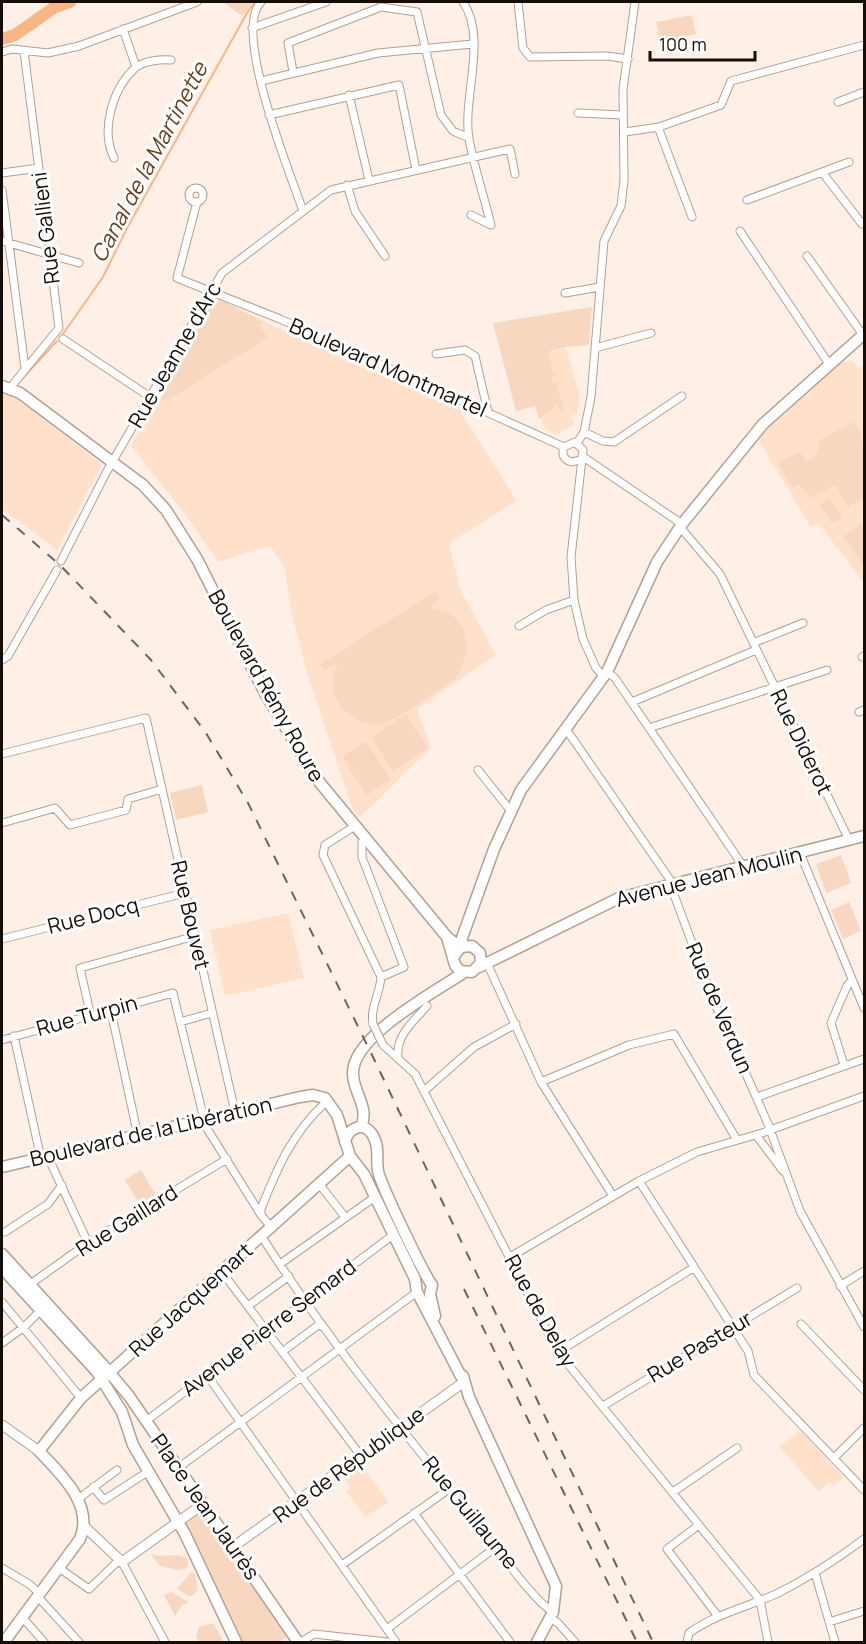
<svg xmlns="http://www.w3.org/2000/svg" width="866" height="1644" viewBox="0 0 866 1644" font-family="Manrope,sans-serif">
<style>
.built{fill:#ffe0cb}
.green{fill:#f8d7c1}
.lines{fill:none;stroke-linecap:round;stroke-linejoin:round}
.stream{stroke:#f9b585;stroke-width:2}
.river{stroke:#f9b585;stroke-width:12}
.minor-casing{stroke:#b59f90;stroke-width:9}
.tertiary-casing{stroke:#b59f90;stroke-width:11}
.secondary-casing{stroke:#b59f90;stroke-width:13}
.minor{stroke:#fff;stroke-width:7}
.tertiary{stroke:#fff;stroke-width:9}
.secondary{stroke:#fff;stroke-width:10}
.rail{stroke:#6d645c;stroke-width:2;stroke-dasharray:10 10;stroke-linecap:butt}
.minor-bridge-casing{stroke:#b59f90;stroke-width:9;stroke-linecap:butt}
.minor-bridge{stroke:#fff;stroke-width:7}
.labels{text-anchor:middle;stroke-width:6;stroke-linejoin:round;paint-order:stroke}
.street-label{font-size:21px;fill:#150e08;stroke:#fff}
.water-label{font-size:22px;font-style:italic;fill:#6a3e1b;stroke:#fff}
</style>
<rect width="100%" height="100%" fill="#fef0e6"/>
<path class="built" d="M519,317L530,357L566,348L580,397L577,413L571,417L575,423L557,435L545,428L535,406L516,411Z
M265,322L459,409L517,501L449,543L460,589L496,655L417,709L431,748L360,817L353,810L306,669L291,610L284,566L270,546L218,562L185,514L131,446L153,403L157,405L159,402L170,399L267,339L260,325Z
M851,361L859,368L864,365L863,582L819,524L811,527L758,439L779,415H787L786,409L838,363Z
M9,393L98,461L101,466L57,550L2,509V395Z
M288,913L304,978L225,996L210,930Z
M801,1431L844,1477L833,1486L829,1482L819,1492L779,1446Z
M361,1464L388,1502L365,1517L346,1491L350,1488L343,1477Z"/>
<path class="green" d="M223,2H255L242,16Z
M692,15L696,34L660,41L656,22Z
M221,300L265,322L260,326L268,338L170,399L159,402L208,305Z
M592,307L589,345L566,347L548,352L553,374H558L551,377L553,383L560,381L557,384L564,410L561,412L556,405L539,419L535,406L516,411L493,323Z
M853,422C866,431 865,479 864,498L847,507L836,485L810,498L799,484L792,488L777,463L800,452L807,462L817,454L820,440Z
M829,499L842,515L836,522H832L820,507V504Z
M860,524L864,530V566L843,537Z
M436,591L440,598L428,609C469,609 476,650 455,679C434,692 402,719 379,724C366,727 354,719 345,711C330,696 331,683 337,664L324,671L320,664Z
M406,714L428,748L393,771L371,737Z
M366,741L391,780L366,795L342,756Z
M202,785L208,812L176,820L170,793Z
M841,855L851,883L826,893L816,864Z
M849,902L861,931L843,939L831,910Z
M141,1170L156,1195L140,1205L125,1180Z
M203,1508L289,1636L278,1642H240L182,1522Z
M151,1554C165,1559 174,1551 188,1559V1568L178,1570L160,1566Z
M191,1572L195,1574L198,1590L190,1597L177,1589Z
M171,1592L189,1602L182,1605L175,1616L164,1595Z
M213,1623L224,1642H199L196,1636L199,1627Z"/>
<g class="lines">
<path class="stream" d="M63,334L103,277L127,228L247,13L256,2
M19,382L57,341"/>
<path class="river" d="M2,39L15,35L55,7L70,2"/>
<defs>
<path id="minor" d="M261,2C232,31 290,173 303,211
M463,2C488,38 462,98 469,139C474,167 484,196 491,225L471,215
M518,2L523,48L530,57L607,56L628,59
M252,28L326,2
M123,29L136,67
M2,52L12,49L48,53L79,46L197,2
M293,72L288,43L381,7L417,12L441,115L453,131L469,138
M261,81L378,53L473,44
M349,95L369,180
M838,102L864,92
M578,113L623,115
M269,115L399,85L416,170
M658,127L692,217
M625,132L659,127L721,105L731,81L864,45
M114,158C100,130 113,88 135,68C143,61 161,59 171,60
M822,172L862,224L864,222
M2,173L39,168
M347,185L355,211L385,256
M189 195a7 7 0 1 1 14 0a7 7 0 1 1-14 0Z
M2,190L25,368
M747,200L849,162
M197,202L177,278L280,319L564,447
M740,231L829,364
M2,241L79,263
M807,256L863,335
M565,293L600,287
M63,339L150,397
M595,348L651,333
M436,354L465,350L475,356L488,412
M10,388L59,328L24,51
M584,432L603,441L614,442L682,396
M577,443L584,432L591,397L604,241L621,206L624,180L623,89L635,2
M564,447L575,442L583,450L571,557L574,600L583,639L596,668L604,677
M564,447C561,455 564,460 572,462L579,460
M582,456L682,524
M680,527L720,574L849,840
M61,561L107,471L222,273L331,190L510,149L515,174
M519,626L546,610L574,600
M753,643L803,623
M862,657L864,656
M2,660L8,656L57,570
M607,672L615,678L743,866
M632,702L756,650
M859,712L864,710
M649,728L827,670
M566,729L673,884
M2,754L146,718L235,1112
M478,770L510,810
M2,823L55,808L70,825L126,810L128,799L162,789
M355,826L325,845L323,855L381,977C380,994 370,1007 373,1024
M366,839L362,842V857L404,967L381,977
M800,853L864,1008
M670,884L713,999L768,1124L800,1211L864,1327
M2,939L185,893
M487,963L541,1082L613,1196
M111,1011L138,1136
M91,1017L80,968L195,936
M180,1022L212,1013
M14,1036L41,1159
M2,1040L173,993L206,1127L261,1215
M383,1045L415,1074L558,1352L760,1600L768,1642
M398,1057C396,1035 413,1022 427,1006
M844,1065L831,1023L847,986L852,980
M541,1082L629,1045L674,1034L737,1140
M424,1091L474,1047L516,1024
M757,1097L864,1059
M756,1135L783,1171
M48,1157L88,1243
M639,1181L748,1351L754,1375L864,1490
M320,1185L345,1217
M272,1228L261,1215V1209C278,1166 292,1133 328,1100
M5,1232L48,1204L62,1185
M262,1237C326,1338 404,1432 479,1525C497,1548 531,1598 553,1612
M510,1257L639,1181L697,1152L762,1133L864,1096
M280,1264L375,1197
M222,1272L361,1456
M29,1285L88,1243L227,1159
M840,1286L864,1271
M2,1302L81,1398
M248,1306L289,1276
M801,1324L864,1390
M2,1343L24,1327L41,1310
M282,1352L321,1323
M558,1352L693,1268
M207,1375L396,1642
M603,1406L797,1288
M146,1421L393,1235
M834,1458L864,1428
M178,1468L417,1292
M93,1487L104,1500L149,1471
M673,1492L737,1448
M78,1499L117,1470
M414,1513L510,1642
M699,1525L667,1549L717,1615
M342,1565L449,1489
M2,1568L29,1584L40,1594L39,1598L79,1642
M59,1568L89,1589L116,1563L122,1562L165,1642
M815,1573L835,1642
M22,1617L44,1642
M550,1618L558,1623L575,1642
M829,1622L864,1611
M387,1629L496,1547
M301,1642L314,1634L387,1642
M687,1642L689,1633C717,1613 748,1607 778,1593C808,1578 837,1559 864,1539"/>
<path id="tertiary" d="M2,1425L39,1451
M85,1527L122,1562L203,1504
M233,1547L464,1382"/>
<path id="secondary" d="M2,386L20,393L143,485L166,510L197,559L266,695L316,778L447,937L460,947
M447,937L455,965L460,971L472,972L481,963L480,953L472,946L461,947L454,956
M461,947L462,938L494,849L521,790L607,672L657,562L682,524L763,424L864,334
M479,967L619,898L864,836
M361,1127C370,1108 353,1092 353,1074C351,1037 436,991 463,973
M345,1142C348,1128 363,1121 372,1134C380,1146 376,1158 378,1171C381,1185 423,1273 432,1285L430,1294L435,1316
M2,1167L300,1097L313,1095L325,1098L337,1115L350,1156L364,1174L415,1279L417,1292L464,1382
M2,1254L104,1366L129,1396L298,1642
M2,1268L97,1372L122,1412L133,1445L185,1534L236,1642
M463,1376L469,1397L556,1586L553,1612L537,1642
M4,1642L80,1539C94,1505 62,1475 39,1451L81,1398L350,1156"/>
</defs>
<use href="#minor" class="minor-casing"/>
<use href="#tertiary" class="tertiary-casing"/>
<use href="#secondary" class="secondary-casing"/>
<use href="#minor" class="minor"/>
<use href="#tertiary" class="tertiary"/>
<use href="#secondary" class="secondary"/>
<path class="rail" d="M2,515L60,565L151,660L206,733L248,803L373,1057L653,1642
M464,1289L637,1642"/>
<defs>
<path id="minor-bridge" d="M373,1024L383,1045"/>
</defs>
<use href="#minor-bridge" class="minor-bridge-casing"/>
<use href="#minor-bridge" class="minor-bridge"/>
</g>
<g class="labels">
<g class="street-label">
<text transform="translate(46 228) rotate(-97)" y="7">Rue Gallieni</text>
<text transform="translate(175 355) rotate(-60)" y="7">Rue Jeanne d'Arc</text>
<text transform="translate(388 368) rotate(24)" y="7">Boulevard Montmartel</text>
<text transform="translate(266 686) rotate(61)" y="7">Boulevard Rémy Roure</text>
<text transform="translate(801 742) rotate(64)" y="7">Rue Diderot</text>
<text transform="translate(709 877) rotate(-14)" y="7">Avenue Jean Moulin</text>
<text transform="translate(190 915) rotate(77)" y="7">Rue Bouvet</text>
<text transform="translate(93 916) rotate(-14)" y="7">Rue Docq</text>
<text transform="translate(719 1008) rotate(67)" y="7">Rue de Verdun</text>
<text transform="translate(87 1016) rotate(-15)" y="7">Rue Turpin</text>
<text transform="translate(151 1132) rotate(-13)" y="7">Boulevard de la Libération</text>
<text transform="translate(127 1221) rotate(-32)" y="7">Rue Gaillard</text>
<text transform="translate(191 1300) rotate(-42)" y="7">Rue Jacquemart</text>
<text transform="translate(540 1311) rotate(61)" y="7">Rue de Delay</text>
<text transform="translate(269 1328) rotate(-37)" y="7">Avenue Pierre Semard</text>
<text transform="translate(700 1347) rotate(-31)" y="7">Rue Pasteur</text>
<text transform="translate(349 1465) rotate(-36)" y="7">Rue de République</text>
<text transform="translate(205 1507) rotate(55)" y="7">Place Jean Jaurès</text>
<text transform="translate(470 1513) rotate(51)" y="7">Rue Guillaume</text>
</g>
<g class="water-label">
<text transform="translate(149 162) rotate(-62)" y="8">Canal de la Martinette</text>
</g>
</g>
<rect width="866" height="1644" fill="none" stroke="#150e08" stroke-width="6"/>
<path d="M650 51v9h105v-9" fill="none" stroke="#150e08" stroke-width="3"/>
<text x="659" y="51" font-size="18" fill="#150e08" stroke="#ffffff" stroke-width="4.5" paint-order="stroke">100 m</text>
</svg>
